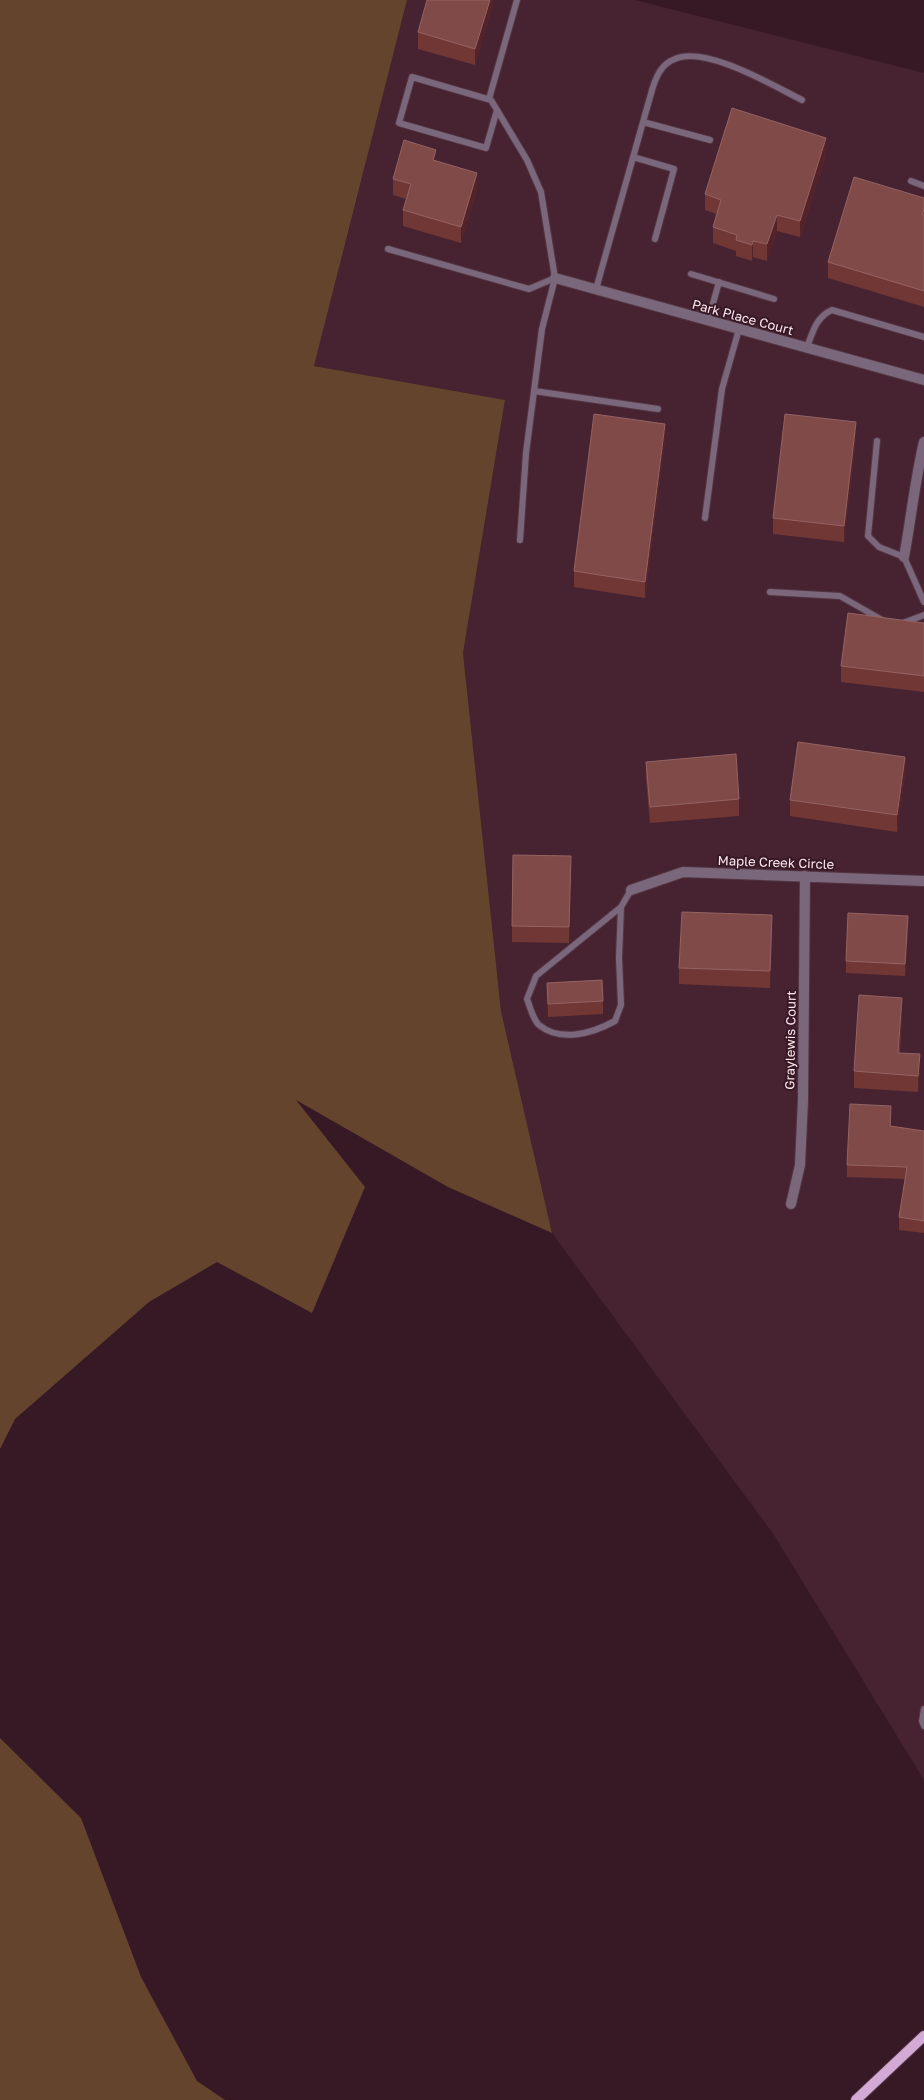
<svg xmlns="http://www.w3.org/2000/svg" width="924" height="2100" viewBox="0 0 924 2100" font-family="'Golos Text',sans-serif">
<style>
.built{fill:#472332}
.green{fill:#64442d}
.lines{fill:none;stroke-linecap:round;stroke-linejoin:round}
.service-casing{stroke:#533642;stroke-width:8}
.minor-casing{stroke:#533642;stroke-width:12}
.primary-casing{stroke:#533642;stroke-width:12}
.service{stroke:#7b677c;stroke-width:6}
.minor{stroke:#7b677c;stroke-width:10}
.primary{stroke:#d2aad5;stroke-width:10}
.wall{fill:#713735}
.shaded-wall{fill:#532327}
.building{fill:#804a49;stroke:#946363}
.labels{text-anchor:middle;stroke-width:4;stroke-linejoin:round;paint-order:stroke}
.street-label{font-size:13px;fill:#fee8f0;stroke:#371926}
</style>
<rect width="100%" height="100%" fill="#371926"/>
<path class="built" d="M407,0H635L924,73V1780L774,1535L552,1233L501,1011L463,653L505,400L314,366Z"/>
<path class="green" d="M0,0H407L314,366L505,400L463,653L501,1011L552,1233L448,1187L296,1100L365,1187L312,1313L217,1262L149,1302L15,1419L0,1449Z
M0,1738L81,1818L141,1977L197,2081L225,2100H0Z"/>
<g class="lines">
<defs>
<path id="service" d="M489,99L517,0
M497,110L486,148L399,123L412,77L491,100L527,160L541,192L555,278L542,329L526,453L520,540
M643,122L710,140
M633,157L674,169L655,239
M911,181L924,186
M388,249L529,289L555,278
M691,274L774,299
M596,289L652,90C656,77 661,64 675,59C705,45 774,86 802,100
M708,321L719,282
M807,347C813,332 816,317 832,310L924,337
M534,391L658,409
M877,441L868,536L879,547L904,557L924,602
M705,518L722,389L739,329
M770,592L840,596L882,620
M903,623L924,615
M621,907L619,958L621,1005L615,1021C593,1033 561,1043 539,1025C533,1020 530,1006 527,999L536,976L621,907L631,890
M924,1709L922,1721L924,1726"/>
<path id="minor" d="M555,278L924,380
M904,557C911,519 915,480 924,442
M631,890L683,872L924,881
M791,1204L800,1165L803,1100L805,876"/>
<path id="primary" d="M856,2100L924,2036"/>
</defs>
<use href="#service" class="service-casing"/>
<use href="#minor" class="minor-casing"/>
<use href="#primary" class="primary-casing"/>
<use href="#service" class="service"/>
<use href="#minor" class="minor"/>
<use href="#primary" class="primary"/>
</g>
<path class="wall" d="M494,0L475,65L418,49V32Z
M826,154L800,237L777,231L767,261L753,257L752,261L736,256V251L713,243V227L716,214L705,210V194Z
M436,161L477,189L461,243L403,226V210L406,199L393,195V179Z
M924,209V307L828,278V262Z
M856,438L844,542L773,534V518Z
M665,440L645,598L574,587V571Z
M924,623V692L841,682V666Z
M646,762L739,799V816L650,823L646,778Z
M905,773L897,832L790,816V800Z
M571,872L569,943L512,942V926Z
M908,928L905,976L846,973V961Z
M772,931L770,988L679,984V968Z
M547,983L603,1001V1014L548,1017Z
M902,1014L900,1053L920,1070L918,1092L854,1088V1071Z
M891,1118V1126L924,1131V1233L899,1230V1217L905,1179L847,1177V1165Z"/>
<path class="shaded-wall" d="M490,0H494L475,65V49Z
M826,138V154L800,237V221Z
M436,150V166L433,160Z
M477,173V189L461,243V227Z
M777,215V231L767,261V244Z
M753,241V257L752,261V245Z
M856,422V438L844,542V526Z
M665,424V440L645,598V582Z
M905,757V773L897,832V815Z
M571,856V872L569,943V927Z
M772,915V931L770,988V971Z
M908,916V928L905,976V964Z
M902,998V1014L898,1069V1053Z
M920,1054V1070L918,1092V1076Z"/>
<path class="building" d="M427,0H490L475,49L418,32Z
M732,108L826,138L800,221L777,215L767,244L753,241L752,245L736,240L737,235L713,227L721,200L705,194Z
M404,140L436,150L433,160L477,173L461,227L403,210L411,184L393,179Z
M854,177L924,198V209L922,215H924V291L828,262Z
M594,414L665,424L645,582L574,571Z
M785,414L856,422L844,526L773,518Z
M848,613L924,623V676L841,666Z
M798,742L905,757L897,815L790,800Z
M736,754L739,799L650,807L646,762Z
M513,855L571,856L569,927L512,926Z
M682,912L772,915L770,971L679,968Z
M848,913L908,916L905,964L846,961Z
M602,980L603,1001L548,1004L547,983Z
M859,995L902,998L898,1053L920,1054L918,1076L854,1071Z
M850,1104L891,1106L890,1126L924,1131V1221L899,1217L907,1167L847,1165Z"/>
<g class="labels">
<g class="street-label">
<text transform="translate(743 317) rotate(15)" y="5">Park Place Court</text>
<text transform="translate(776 862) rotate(2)" y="5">Maple Creek Circle</text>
<text transform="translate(790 1040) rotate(-89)" y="5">Graylewis Court</text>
</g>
</g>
</svg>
